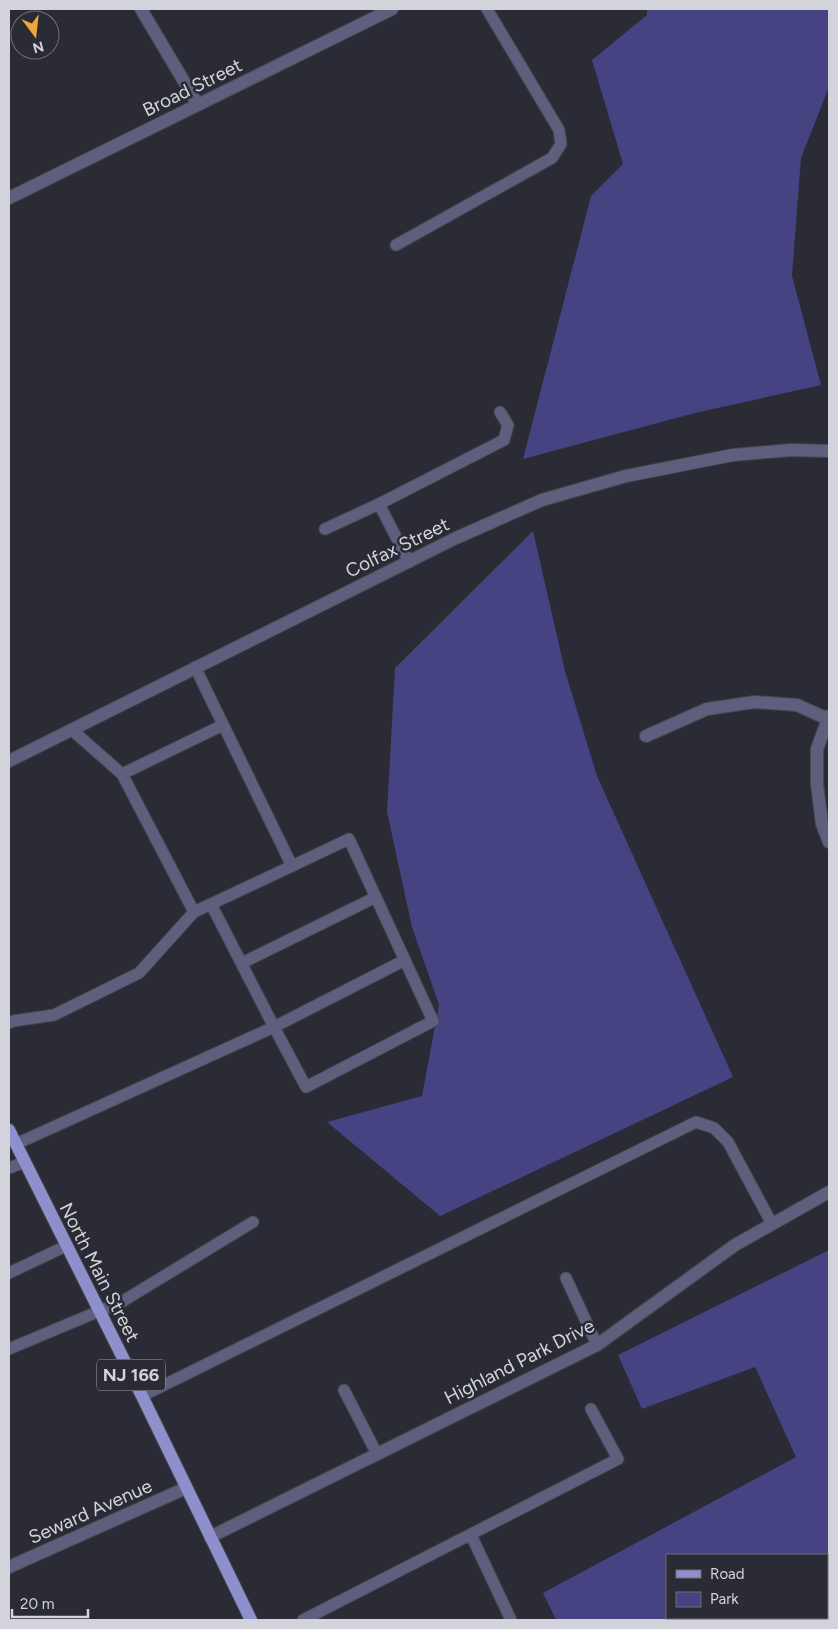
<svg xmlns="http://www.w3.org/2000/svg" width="838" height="1629" viewBox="0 0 838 1629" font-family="Figtree,sans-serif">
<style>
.green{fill:#454381;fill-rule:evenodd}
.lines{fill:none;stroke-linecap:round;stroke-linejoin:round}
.service-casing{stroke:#454650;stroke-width:13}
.minor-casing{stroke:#454650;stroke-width:14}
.tertiary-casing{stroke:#454650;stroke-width:14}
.primary-casing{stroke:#454650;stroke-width:14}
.service{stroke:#5d5f7c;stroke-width:11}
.minor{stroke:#5d5f7c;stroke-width:12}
.tertiary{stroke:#5d5f7c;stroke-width:12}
.primary{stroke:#8e90cd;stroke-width:12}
.labels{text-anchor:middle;stroke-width:5;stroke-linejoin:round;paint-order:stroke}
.shield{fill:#2a2b35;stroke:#a0a1a9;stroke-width:1}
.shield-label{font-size:18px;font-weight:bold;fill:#d3d4db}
.street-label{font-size:19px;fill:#d3d4db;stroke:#2a2b35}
</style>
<rect width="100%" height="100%" fill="#2a2b35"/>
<path class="green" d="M647,9H829V87L801,158L792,276L821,385L695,413L523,459L591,196L623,164L592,60L647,15Z
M533,531L565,671L597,776L733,1077L440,1216L327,1122L422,1096L439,1005L412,927L387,812L395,668Z
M829,1250V1620H556L543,1593L796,1457L755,1367L642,1409L618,1355ZM667,1555H827V1618H667Z"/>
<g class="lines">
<defs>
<path id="service" d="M396,245L552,158L561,144L559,130L487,9
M379,504L504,440L508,425L500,412
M325,529L379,504L409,562
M72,730L122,774L194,912
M122,774L223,725
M211,904L274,1027L405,960
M242,963L376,897
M9,1023L13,1021L54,1015L139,973L194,912L292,866
M16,1144L274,1027L306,1087L433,1021L349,839L292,866L195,667
M9,1168L25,1162
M9,1273L66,1246
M566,1278L597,1345
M9,1349L123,1301L253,1222
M344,1390L377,1454
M142,1396L696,1122L714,1128L728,1142L772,1224
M471,1535L511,1620
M303,1620L618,1459L591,1409"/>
<path id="minor" d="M141,9L198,105
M9,198L392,9
M829,716L817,749V784L822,824L829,842
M646,736L707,709L755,702L797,705L828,719
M210,1537L597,1345L735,1245L829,1192
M9,1567L186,1488"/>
<path id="tertiary" d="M9,761L456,538L542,500L626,476L733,455L791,450L829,451"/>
<path id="primary" d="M9,1130L142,1396L251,1620"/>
</defs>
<use href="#service" class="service-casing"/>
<use href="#minor" class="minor-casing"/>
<use href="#tertiary" class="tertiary-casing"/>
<use href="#primary" class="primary-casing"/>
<use href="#service" class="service"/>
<use href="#minor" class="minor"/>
<use href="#tertiary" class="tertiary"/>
<use href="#primary" class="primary"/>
</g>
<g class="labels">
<rect class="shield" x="97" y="1359.5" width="68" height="31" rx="4"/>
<g class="shield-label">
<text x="131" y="1381">NJ 166</text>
</g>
<g class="street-label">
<text transform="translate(192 87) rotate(-26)" y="7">Broad Street</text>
<text transform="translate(397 547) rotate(-26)" y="7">Colfax Street</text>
<text transform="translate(100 1272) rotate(63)" y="7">North Main Street</text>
<text transform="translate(519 1361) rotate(-27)" y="7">Highland Park Drive</text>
<text transform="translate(90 1511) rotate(-24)" y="7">Seward Avenue</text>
</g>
</g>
<rect width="838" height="1629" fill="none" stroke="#d3d4db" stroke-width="20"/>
<rect x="666" y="1554" width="162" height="65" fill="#2a2b35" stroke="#6e6f77"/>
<rect x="676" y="1570" width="25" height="8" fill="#8e90cd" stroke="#6e6f77"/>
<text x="710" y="1579" font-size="15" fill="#d3d4db">Road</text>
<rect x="676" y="1592" width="25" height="15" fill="#454381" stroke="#6e6f77"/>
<text x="710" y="1604" font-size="15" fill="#d3d4db">Park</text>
<g transform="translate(35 35) rotate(165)"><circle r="24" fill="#2a2b35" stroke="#6e6f77"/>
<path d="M0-4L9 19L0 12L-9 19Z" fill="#efa73d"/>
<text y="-8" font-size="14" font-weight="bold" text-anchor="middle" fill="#d3d4db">N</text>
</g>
<path d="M12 1609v8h76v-8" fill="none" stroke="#d3d4db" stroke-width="2.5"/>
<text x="20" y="1609" font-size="15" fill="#d3d4db" stroke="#2a2b35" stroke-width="4" paint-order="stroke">20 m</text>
</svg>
